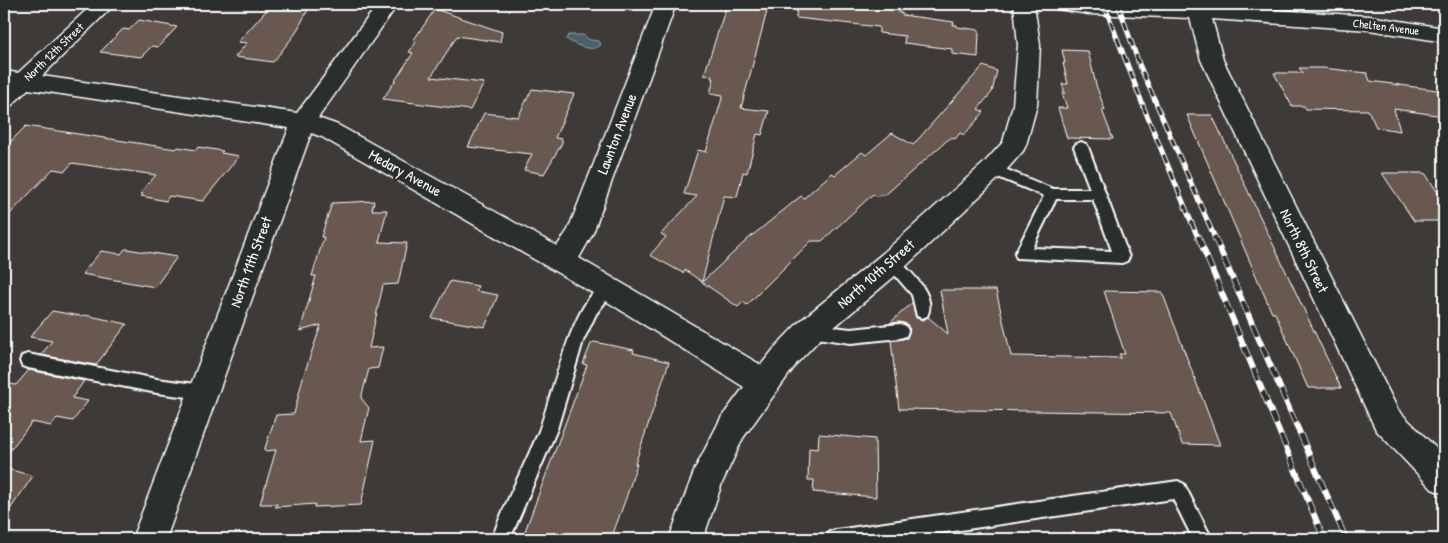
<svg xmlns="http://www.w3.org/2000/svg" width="1448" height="543" viewBox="0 0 1448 543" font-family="'Patrick Hand',sans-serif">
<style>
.water{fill:#466468;stroke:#90a2a4}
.building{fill:#685850;stroke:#fff}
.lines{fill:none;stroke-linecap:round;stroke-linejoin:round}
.service-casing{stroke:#fff;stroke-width:4}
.minor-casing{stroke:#fff;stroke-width:3}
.service{fill:#2a2d2e;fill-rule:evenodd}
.minor{fill:#2a2d2e;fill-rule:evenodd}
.rail-far1-casing{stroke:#fff;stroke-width:5}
.rail-casing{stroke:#fff;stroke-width:6}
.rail-far1{stroke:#2a2d2e;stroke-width:3;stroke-dasharray:9;stroke-linecap:butt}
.rail{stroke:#2a2d2e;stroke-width:4.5;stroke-dasharray:12;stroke-linecap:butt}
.labels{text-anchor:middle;stroke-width:4.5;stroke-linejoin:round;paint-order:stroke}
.far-street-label{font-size:12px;fill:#fff;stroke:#2a2d2e}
.street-label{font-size:15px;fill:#fff;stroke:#2a2d2e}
</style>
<rect width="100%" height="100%" fill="#3d3a38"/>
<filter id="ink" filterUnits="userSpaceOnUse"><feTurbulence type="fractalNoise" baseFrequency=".02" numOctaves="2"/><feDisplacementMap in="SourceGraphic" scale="10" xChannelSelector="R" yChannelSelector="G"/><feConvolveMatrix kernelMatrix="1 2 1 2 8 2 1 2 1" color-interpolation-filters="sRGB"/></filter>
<g filter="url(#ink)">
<path class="water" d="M569,35H583L590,40L599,41L601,45C591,53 576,45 566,39Z"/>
<path class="building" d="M272,4H311L295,34L273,62L235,57L247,43L238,42Z
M727,4H769L741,108L769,111L762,135L757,134L747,173L743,172L737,197L724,196L702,282L685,270L683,273L650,255L666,237L661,234L697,196L684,194L698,150L706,152L723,95L710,93L714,79L711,78L712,76L704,75Z
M797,4H847L899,10V13H902V15L954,22L953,25H957V27L979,30L978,57L952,54V49L904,43L905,36L879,33V27L796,18Z
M435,9L502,32L500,42L457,36L431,77L484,83L470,110L383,99L413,53L409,52L416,42L413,41Z
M139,20L177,27L158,47L152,46L141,57L100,52L123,29L129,30Z
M1062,50L1088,51L1096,85L1105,110H1102L1113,139L1067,138L1058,108H1067L1062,93H1065L1062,84H1068L1063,63H1065Z
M983,66L997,71L992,92L978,109L984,112L964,135L960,133L955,139L951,137L885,195L876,196L873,194L822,241H811L747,305L743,302L738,307L702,282L748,239L801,196L804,198L832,173L835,175L862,152L866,155L892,133L913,145Z
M1299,68H1323L1367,73L1370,81L1444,91V116L1394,109L1400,131L1376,127L1368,110L1306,109L1304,106H1292L1274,73H1303Z
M532,89L574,94L555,138L562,139V143L544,174L524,170L532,154L468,147L484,113L518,117Z
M1187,115H1212L1341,388H1308L1275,313H1272Z
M26,126L176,149L178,147L196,150L198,147L223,151L221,153L239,156L203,201L169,196L166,201L141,196L143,194L140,193L156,175L72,163L65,171L53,169L4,220V148Z
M1382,173H1425L1444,202V221H1414Z
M374,201L372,210H387L379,242L407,243L398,284L383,285L369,348L383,347L378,368L369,369L361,398L369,408L361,441L375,440L361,505L314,507L315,504L275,507L277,504H260L276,450L264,451L276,415L294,414L303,377L321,325L300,331L316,276H312L324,237H321L332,203Z
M125,249H127L177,257L155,287L82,274L101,251L121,254Z
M450,281L478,286L476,291L498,295L485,327L432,318Z
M940,290H996L1011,356L1121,358L1119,354H1125L1104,291L1162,292L1220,445L1182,444L1171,413L899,409L891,341L907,338L910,330L907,324L900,322L890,323L912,303L916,318L923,320L928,317L948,334Z
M52,311L81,316L85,315L127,324L96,365L41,355L52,341L30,337Z
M594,342L634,350L633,353L669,362L635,464H637L626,498L611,539H522L587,365L583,364L591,344Z
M29,370L84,381L72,398L88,401L73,421L57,418L51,426L32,422L4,458V383L16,385Z
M819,434L875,439L876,497L813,492L814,480H808L809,448L818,449Z
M4,468L33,476L4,518Z"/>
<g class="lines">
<defs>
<path id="service" d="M1081,142L1086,144L1088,147L1129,257L1127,261L1122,263L1017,258L1015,254L1044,196L988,173L986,169L988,165L993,164L1053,189H1090L1074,147L1076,144ZM1056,199H1093L1112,251L1032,248Z
M892,256L897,258C910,272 938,295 927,316L922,318L917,316L912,295L887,266L885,262L887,258Z
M608,282L613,284L616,288L596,314L583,341L557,429L510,539H492C505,502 524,467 539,431C552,398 573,294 608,282Z
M809,324L851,329L900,324L906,326L908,331L906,336L900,338L851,343L803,336L801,331L803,326Z
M28,354L157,379L203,385L209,387L211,392L209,397L203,399L157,393L28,368L22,366L20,361L22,356Z
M1178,481L1184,484L1212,539H1193L1173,499L899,539H827L829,532L836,530Z"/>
<path id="minor" d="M93,4H115L42,76L297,113L378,4H398L318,118L338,125L557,246L568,230L656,4H676L593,233L579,258L761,365L777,345L799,322L882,254L984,163L1003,142L1013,105L1018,45L1014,4H1034L1040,45L1037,105L1026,145L1023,151L1002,175L902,270L819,340L797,363L743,438L722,483L703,539H669L695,469L721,418L744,387L598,296L322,137L311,133L166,539H132L289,128L28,89L12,105L4,107V71L18,73Z
M1048,4H1211V6L1369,16L1444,28V42L1369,30L1212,19L1223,60L1398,410L1444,456V494L1432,489L1376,430L1201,60L1190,18L1089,14L1051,8Z"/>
</defs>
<use href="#service" class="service-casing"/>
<use href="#minor" class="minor-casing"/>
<use href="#service" class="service"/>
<use href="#minor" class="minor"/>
<defs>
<path id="rail-far1" d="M1104,4L1144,108L1198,238
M1118,4L1139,64L1215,238"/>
<path id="rail" d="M1198,236L1324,539
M1214,236L1346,539"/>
</defs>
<use href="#rail-far1" class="rail-far1-casing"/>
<use href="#rail" class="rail-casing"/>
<use href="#rail-far1" class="rail-far1"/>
<use href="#rail" class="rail"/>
</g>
</g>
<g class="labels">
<g class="far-street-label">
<text transform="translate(1386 27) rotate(7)" y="4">Chelten Avenue</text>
<text transform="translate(54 52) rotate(-44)" y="4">North 12th Street</text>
</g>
<g class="street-label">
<text transform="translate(617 134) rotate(-69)" y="5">Lawnton Avenue</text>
<text transform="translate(405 173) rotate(29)" y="5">Medary Avenue</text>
<text transform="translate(1304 251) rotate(64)" y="5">North 8th Street</text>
<text transform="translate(251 262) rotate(-70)" y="5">North 11th Street</text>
<text transform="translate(876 274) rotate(-41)" y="5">North 10th Street</text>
</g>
</g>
<rect width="1448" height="543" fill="none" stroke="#2a2d2e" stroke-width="20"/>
<rect x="10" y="10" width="1428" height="523" fill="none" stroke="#fff" stroke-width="2" filter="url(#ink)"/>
</svg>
